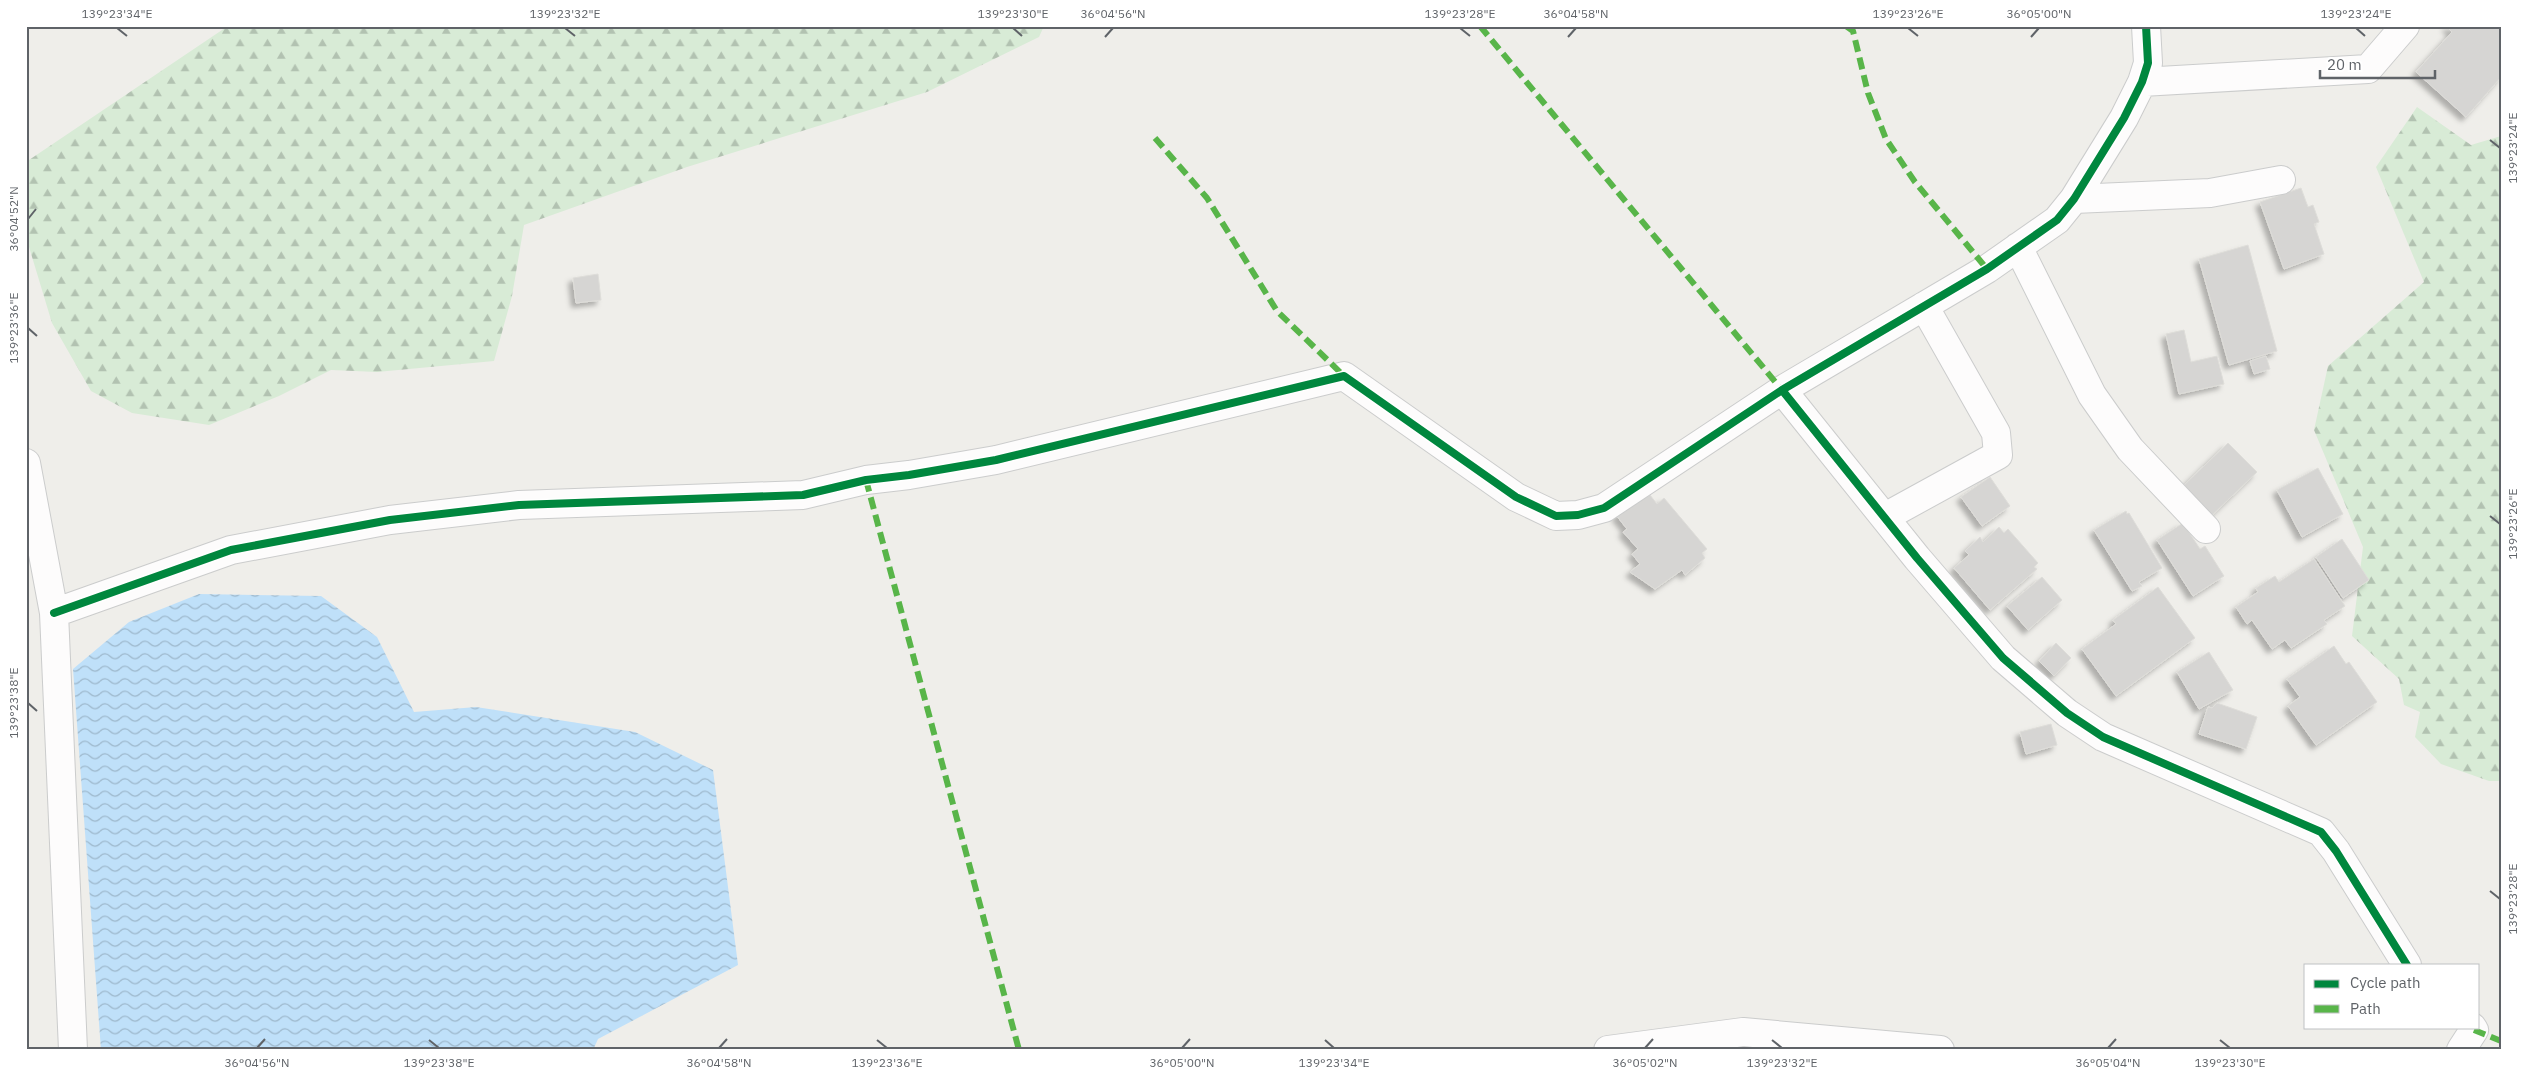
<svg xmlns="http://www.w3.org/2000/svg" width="2527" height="1076" viewBox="0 0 2527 1076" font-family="'IBM Plex Sans',sans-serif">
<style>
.forest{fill:url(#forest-firs)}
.water{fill:url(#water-waves)}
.building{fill:#d6d5d3;stroke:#deddd9;filter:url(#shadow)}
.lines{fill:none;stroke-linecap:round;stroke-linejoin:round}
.minor-casing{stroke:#cbcccc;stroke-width:30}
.minor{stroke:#fdfcfc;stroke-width:28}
.quiet{stroke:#58b549;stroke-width:6;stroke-dasharray:12 6;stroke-linecap:butt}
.cycleway-casing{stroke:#fff;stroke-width:11}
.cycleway{stroke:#00873e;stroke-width:8}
.ticks{fill:none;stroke:#5f6368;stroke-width:2}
.neatline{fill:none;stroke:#5f6368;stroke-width:2}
.ticks-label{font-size:12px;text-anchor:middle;fill:#5f6368}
</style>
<defs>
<pattern id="forest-firs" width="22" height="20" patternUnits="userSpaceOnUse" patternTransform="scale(1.25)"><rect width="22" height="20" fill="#d8ebd6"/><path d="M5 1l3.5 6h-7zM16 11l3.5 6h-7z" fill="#b2c2b1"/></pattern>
<pattern id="water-waves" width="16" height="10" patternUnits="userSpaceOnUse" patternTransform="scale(1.25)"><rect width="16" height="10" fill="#bfe0f9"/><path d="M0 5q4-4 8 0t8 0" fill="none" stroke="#9eb9cd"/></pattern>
<filter id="shadow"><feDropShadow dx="-4.5" dy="4.5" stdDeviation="2.5" flood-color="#0004"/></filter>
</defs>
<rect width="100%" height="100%" fill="#efeeea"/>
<path class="forest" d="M228,26H1044L1039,37L927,92L687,167L524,225L512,296L494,361L377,372L331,370L279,396L209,425L132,413L91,391L52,323L26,237V162Z
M2417,107L2471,145L2501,136V781H2489L2441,764L2415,737L2420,712L2404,705L2399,679L2352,636L2363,547L2314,430L2328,366L2424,282L2376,167Z"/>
<path class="water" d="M199,594L321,596L377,637L414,712L476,707L635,732L713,770L738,965L598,1039L593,1050H101L73,669L129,622Z"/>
<path class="building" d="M2501,26V77L2466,117L2416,72L2452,32L2446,26Z
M2301,188L2308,207L2313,205L2319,222L2314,224L2324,254L2284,269L2260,202Z
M2248,245L2277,351L2229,365L2199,259Z
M598,274L601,300L576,303L573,278Z
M2184,330L2191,362L2217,356L2224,384L2179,394L2166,334Z
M2266,356L2270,369L2254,374L2250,361Z
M2228,443L2257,472L2208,519L2179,490Z
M2318,468L2343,514L2302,537L2277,490Z
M1990,477L2010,506L1982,526L1961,497Z
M1650,495L1657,504L1664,498L1707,549L1702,553L1705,558L1685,575L1682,570L1655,589L1630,572L1640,564L1632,554L1638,549L1623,532L1627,529L1616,515Z
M2126,511L2127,514L2129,513L2162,568L2139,582L2142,586L2132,591L2094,530Z
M2183,523L2200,549L2205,546L2224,576L2193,596L2157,540Z
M1999,527L2004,533L2008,529L2038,563L2034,567L2037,569L1990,610L1954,568L1969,555L1965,551L1980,537L1983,542Z
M2342,539L2369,580L2343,598L2316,557Z
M2314,559L2345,606L2324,620L2327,624L2291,648L2285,640L2272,649L2252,620L2247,624L2236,607L2258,592L2256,588L2275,576L2279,582Z
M2042,577L2062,600L2028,630L2007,606Z
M2158,587L2195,638L2116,696L2082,649L2116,624L2113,620Z
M2056,643L2071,658L2054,676L2039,661Z
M2334,646L2346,664L2349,662L2377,702L2316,745L2288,706L2300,697L2287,679Z
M2209,652L2233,690L2199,709L2177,672Z
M2217,703L2257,717L2246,749L2199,734L2208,707L2212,708Z
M2051,724L2057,745L2026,754L2020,732Z"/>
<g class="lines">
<defs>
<path id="minor" d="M2142,82L2368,69L2405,26
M2074,199L2210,193L2281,180
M2018,247L2092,395L2130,449L2206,529
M1782,390L1917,558L2003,658L2067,713L2103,737L2321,832L2336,851L2407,965
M26,463L54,613L73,1050
M1885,517L1998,455L1996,433L1924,306
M54,613L231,550L390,520L519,505L803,495L866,480L909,475L996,460L1344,376L1516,497L1556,516L1578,515L1604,508L1782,390L1987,269L2057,220L2074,199L2124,118L2142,82L2148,63L2146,26
M1608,1050L1743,1032L1940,1050
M2461,1050L2474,1030L2472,1027"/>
</defs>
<use href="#minor" class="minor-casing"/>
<use href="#minor" class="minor"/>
<path class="quiet" d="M1480,26L1782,390
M1846,26L1853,31L1868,93L1886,139L1915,182L1987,269
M1155,138L1207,198L1277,311L1344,376
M866,480L1019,1050
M2474,1030L2501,1041"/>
<defs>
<path id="cycleway" d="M1782,390L1917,558L2003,658L2067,713L2103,737L2321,832L2336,851L2407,965
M54,613L231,550L390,520L519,505L803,495L866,480L909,475L996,460L1344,376L1516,497L1556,516L1578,515L1604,508L1782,390L1987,269L2057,220L2074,199L2124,118L2142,82L2148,63L2146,26"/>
</defs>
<use href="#cycleway" class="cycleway-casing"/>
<use href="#cycleway" class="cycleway"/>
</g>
<path class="ticks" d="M117,28L127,36M565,28L575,36M1013,28L1022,36M1460,28L1470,36M1908,28L1918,36M2356,28L2365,36M1105,37L1113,28M1568,37L1576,28M2031,37L2039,28M2490,140L2500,148M28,219L36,209M28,328L37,336M2490,516L2500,524M28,703L37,711M2490,891L2500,899M429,1040L439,1048M877,1040L887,1048M1325,1040L1334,1048M1772,1040L1782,1048M2220,1040L2230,1048M257,1048L265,1039M719,1048L727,1039M1182,1048L1190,1039M1645,1048L1653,1039M2108,1048L2116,1039"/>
<rect width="2527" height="1076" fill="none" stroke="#ffffff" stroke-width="55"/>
<rect x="2304" y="964" width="175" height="65" fill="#ffffff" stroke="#bfc1c3"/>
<rect x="2314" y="980" width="25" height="8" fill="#00873e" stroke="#bfc1c3"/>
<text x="2350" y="988" font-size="15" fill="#5f6368">Cycle path</text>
<rect x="2314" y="1005" width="25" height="8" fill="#58b549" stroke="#bfc1c3"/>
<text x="2350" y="1014" font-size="15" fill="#5f6368">Path</text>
<path d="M2320 70v8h115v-8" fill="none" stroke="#5f6368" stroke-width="2.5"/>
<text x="2327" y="70" font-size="15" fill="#5f6368" stroke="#ffffff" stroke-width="4" paint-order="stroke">20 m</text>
<rect x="28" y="28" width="2472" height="1020" class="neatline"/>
<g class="ticks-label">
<text x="117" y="18">139°23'34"E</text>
<text x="565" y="18">139°23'32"E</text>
<text x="1013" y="18">139°23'30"E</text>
<text x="1113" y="18">36°04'56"N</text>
<text x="1460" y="18">139°23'28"E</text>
<text x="1576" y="18">36°04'58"N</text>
<text x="1908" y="18">139°23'26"E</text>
<text x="2039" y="18">36°05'00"N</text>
<text x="2356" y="18">139°23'24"E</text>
<text transform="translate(2513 148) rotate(-90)" y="4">139°23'24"E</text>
<text transform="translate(14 219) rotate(-90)" y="4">36°04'52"N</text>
<text transform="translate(14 328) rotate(-90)" y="4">139°23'36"E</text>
<text transform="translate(2513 524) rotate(-90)" y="4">139°23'26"E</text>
<text transform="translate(14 703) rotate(-90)" y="4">139°23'38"E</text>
<text transform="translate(2513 899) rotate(-90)" y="4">139°23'28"E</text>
<text x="257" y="1067">36°04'56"N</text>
<text x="439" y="1067">139°23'38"E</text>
<text x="719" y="1067">36°04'58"N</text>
<text x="887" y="1067">139°23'36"E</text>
<text x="1182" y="1067">36°05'00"N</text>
<text x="1334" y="1067">139°23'34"E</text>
<text x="1645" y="1067">36°05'02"N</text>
<text x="1782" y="1067">139°23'32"E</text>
<text x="2108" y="1067">36°05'04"N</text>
<text x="2230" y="1067">139°23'30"E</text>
</g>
</svg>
